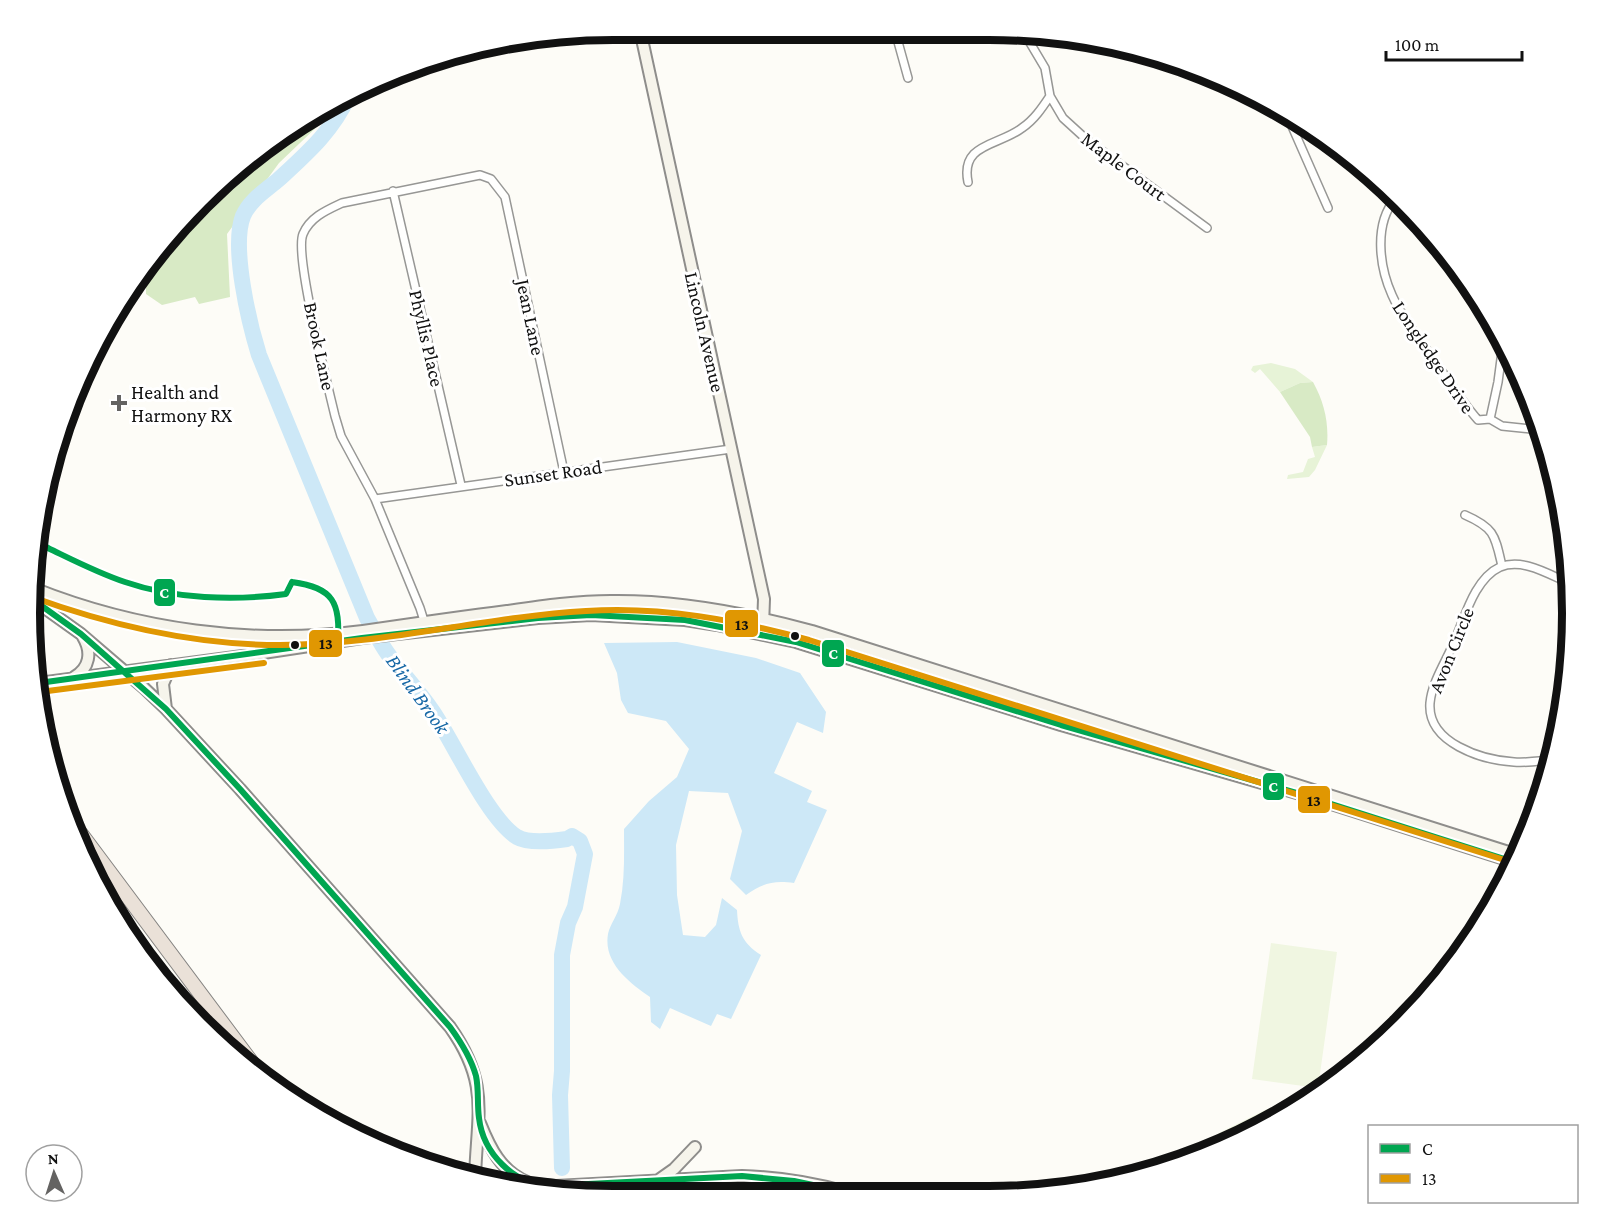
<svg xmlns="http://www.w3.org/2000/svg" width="1602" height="1227" viewBox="0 0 1602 1227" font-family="'Crimson Pro',serif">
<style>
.green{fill:#e7f3d7}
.forest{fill:#d8eac5}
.pitch{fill:#f0f6e1}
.water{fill:#cde8f7}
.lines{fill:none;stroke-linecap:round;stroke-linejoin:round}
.river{stroke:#cde8f7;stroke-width:16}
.street-casing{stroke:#979795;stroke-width:10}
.secondary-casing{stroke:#8e8d8b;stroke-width:14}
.highway-casing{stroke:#858482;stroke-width:16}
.street{stroke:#fffffe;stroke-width:7}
.secondary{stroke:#f6f4eb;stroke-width:10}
.highway{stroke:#eae1d8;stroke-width:14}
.bus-1-casing{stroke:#fff;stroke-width:10}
.bus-2-casing{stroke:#fff;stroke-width:10}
.bus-1{stroke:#00a651;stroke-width:6}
.bus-2{stroke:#e09702;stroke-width:6}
.poi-dot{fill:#646362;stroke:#fff;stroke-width:2}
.bus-dot{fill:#111;stroke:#fff;stroke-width:2}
.labels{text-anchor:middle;stroke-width:6;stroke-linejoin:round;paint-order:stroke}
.street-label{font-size:20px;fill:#111;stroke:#fff}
.poi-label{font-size:20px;fill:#111;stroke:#fff;text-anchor:start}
.water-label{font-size:21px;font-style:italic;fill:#1768a6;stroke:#fff}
.rim{fill:none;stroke:#111;stroke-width:8}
.line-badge{stroke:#fff;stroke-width:2}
.badge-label{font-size:16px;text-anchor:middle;font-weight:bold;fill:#fff}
.pale-badge-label{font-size:16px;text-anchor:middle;font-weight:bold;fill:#111}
</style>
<rect width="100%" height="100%" fill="#fdfcf7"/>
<path class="green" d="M1271,363L1295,369L1313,382L1300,383L1280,392L1260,369L1255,373L1251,370L1253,366Z
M1327,445L1315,470L1309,477L1287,479L1288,475L1303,472L1308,459L1315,457L1312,447Z"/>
<path class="forest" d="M331,104L322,122L279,163L227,234L230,297L199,304L195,297L162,305L146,294V273L201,201L321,108Z
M1313,382C1324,402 1329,422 1327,445L1312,447L1310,437L1280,392L1300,383Z"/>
<path class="pitch" d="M1271,943L1337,952L1318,1088L1252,1079Z
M1267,1109H1292L1211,1149L1217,1134Z"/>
<path class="water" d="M677,642L756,658L800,673L826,712L823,733L797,722L774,773L812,791L807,802L827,810L794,883C774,880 763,883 746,895L730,879L742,831L728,793L689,791L676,845L677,895L683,935L705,937L716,925L722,898L737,910C738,931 742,943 761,955L731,1019L717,1014L711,1026L670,1008L660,1029L651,1022L650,997C630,983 603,963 608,934C610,924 618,915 620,904C625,879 624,854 624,829L649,801L677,777L689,749L666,721L628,713L621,700L617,673L604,643Z"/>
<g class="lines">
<path class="river" d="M348,97C332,132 305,155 278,180C265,191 250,200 243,216C231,247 249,323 259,355L367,618C374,630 380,643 388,654C402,674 419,691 433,712C454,743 488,819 517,837C529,844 553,841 567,839L572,836L580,841L585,854L575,907L568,923L562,955V1071L560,1095L562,1168"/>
<defs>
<path id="street" d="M895,31L908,78
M1023,31L1045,68L1050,96L1063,118L1086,139L1207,228
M1292,118L1291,124L1328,208
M968,182C960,143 999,146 1022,128C1034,120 1042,108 1050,96
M393,191L461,485
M1395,199C1374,224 1379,266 1392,295C1403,320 1422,342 1437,364C1450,383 1463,403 1478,420L1490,419L1502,426L1540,430
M1490,419L1498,382L1503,344
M375,499L731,449
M1465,515C1495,528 1495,536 1502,566
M425,624L420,608L375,499L341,436L335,416C328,386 294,255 303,234C310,217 327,210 342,203L480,175L491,179L505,197L564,472
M1551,760C1539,761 1526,763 1514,762C1482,760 1427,743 1430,703C1432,680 1449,657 1457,635C1466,613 1476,578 1500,567C1523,558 1548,574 1569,583"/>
<path id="secondary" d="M640,30L764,599L763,626
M33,588C138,630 251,645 363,631C411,624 459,617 507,611C542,606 576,601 611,601C679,600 746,613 812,631L1518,855
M32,599L81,634L144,688L166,709L240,789L450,1027C490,1084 477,1113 475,1178
M74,677C90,668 92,652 83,637
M39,683L250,655L362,638L538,618L591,615L685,620L717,625L796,642L1061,725L1300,794L1514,862
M166,709L163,684L171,665
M480,1123C490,1148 501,1171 527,1182
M492,1181L556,1186L742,1176C778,1177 811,1182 846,1192
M657,1181L674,1169L695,1147"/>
<path id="highway" d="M81,834L261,1075
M128,936L132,942"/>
</defs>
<use href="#street" class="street-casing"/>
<use href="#secondary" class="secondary-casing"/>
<use href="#highway" class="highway-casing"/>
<use href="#street" class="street"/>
<use href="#secondary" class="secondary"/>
<use href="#highway" class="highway"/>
<defs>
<path id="bus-1" d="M39,542L48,548C73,560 98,573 125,582C174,599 234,601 286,594L292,582
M292,582C334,588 340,602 338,643
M32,599L81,634L166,709L240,789L450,1027C461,1042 471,1058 476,1076C479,1090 477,1104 479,1118C483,1153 514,1185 550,1186L742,1176L794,1181L846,1192
M39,683L362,638L538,618L591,615L685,620L796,642L1061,725L1300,794L1514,862"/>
<path id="bus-2" d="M32,597C112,626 194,645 280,645C383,645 483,617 586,611C662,606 736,620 809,640L1514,863
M40,692L264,663"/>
</defs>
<use href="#bus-1" class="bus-1-casing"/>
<use href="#bus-2" class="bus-2-casing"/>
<use href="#bus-1" class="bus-1"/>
<use href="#bus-2" class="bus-2"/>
</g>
<path class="poi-dot" d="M116 394h6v6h6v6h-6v6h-6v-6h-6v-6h6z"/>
<g class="bus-dot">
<circle cx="795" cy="636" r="5"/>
<circle cx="295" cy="645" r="5"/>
</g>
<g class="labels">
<g class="street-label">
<text transform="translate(1124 166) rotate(37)" y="7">Maple Court</text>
<text transform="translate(531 317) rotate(78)" y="7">Jean Lane</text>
<text transform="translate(705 332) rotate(77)" y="7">Lincoln Avenue</text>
<text transform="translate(427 338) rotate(77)" y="7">Phyllis Place</text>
<text transform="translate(320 346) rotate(78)" y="7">Brook Lane</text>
<text transform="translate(1434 357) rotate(56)" y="7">Longledge Drive</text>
<text transform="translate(553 473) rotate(-8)" y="7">Sunset Road</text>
<text transform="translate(1451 650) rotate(-68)" y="7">Avon Circle</text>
</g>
<g class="poi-label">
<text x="131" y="399">Health and<tspan x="131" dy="23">Harmony RX</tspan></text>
</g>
<g class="water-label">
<text transform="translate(418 694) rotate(54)" y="7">Blind Brook</text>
</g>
</g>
<path d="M0 0H1602V1227H0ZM613 40H989A573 573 0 0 1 1562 613V613A573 573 0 0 1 989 1186H613A573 573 0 0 1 40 613V613A573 573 0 0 1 613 40Z" fill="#fff" fill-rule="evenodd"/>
<path class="rim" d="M613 40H989A573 573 0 0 1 1562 613V613A573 573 0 0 1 989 1186H613A573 573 0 0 1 40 613V613A573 573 0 0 1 613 40Z"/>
<g class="line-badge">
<rect x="153" y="578" width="23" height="29" rx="6" fill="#00a651"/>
<rect x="724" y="609" width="35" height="29" rx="6" fill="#e09702"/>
<rect x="308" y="629" width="35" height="29" rx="6" fill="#e09702"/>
<rect x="821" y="639" width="24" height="29" rx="6" fill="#00a651"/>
<rect x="1262" y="772" width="23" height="29" rx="6" fill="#00a651"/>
<rect x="1297" y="785" width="34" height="29" rx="6" fill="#e09702"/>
</g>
<g class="badge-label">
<text x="164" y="598">C</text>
<text x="833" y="659">C</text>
<text x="1273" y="792">C</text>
</g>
<g class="pale-badge-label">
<text x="742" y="630">13</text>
<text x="326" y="649">13</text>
<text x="1314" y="806">13</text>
</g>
<rect x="1368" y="1125" width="210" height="78" fill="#ffffff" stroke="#a0a0a0" stroke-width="1.5"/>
<rect x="1380" y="1144" width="30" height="9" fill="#00a651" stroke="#a0a0a0" stroke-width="1.5"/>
<text x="1422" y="1155" font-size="18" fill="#111111">C</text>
<rect x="1380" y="1174" width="30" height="9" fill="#e09702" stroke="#a0a0a0" stroke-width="1.5"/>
<text x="1422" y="1185" font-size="18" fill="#111111">13</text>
<g transform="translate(54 1173) rotate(357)"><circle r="28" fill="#ffffff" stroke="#a0a0a0" stroke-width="1.5"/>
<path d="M0-4.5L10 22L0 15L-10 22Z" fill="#646362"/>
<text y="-9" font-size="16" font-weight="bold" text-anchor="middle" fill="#111111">N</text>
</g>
<path d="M1386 51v9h136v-9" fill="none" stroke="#111111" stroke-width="3"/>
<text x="1395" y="51" font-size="18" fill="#111111" stroke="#ffffff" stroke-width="4.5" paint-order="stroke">100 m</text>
</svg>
